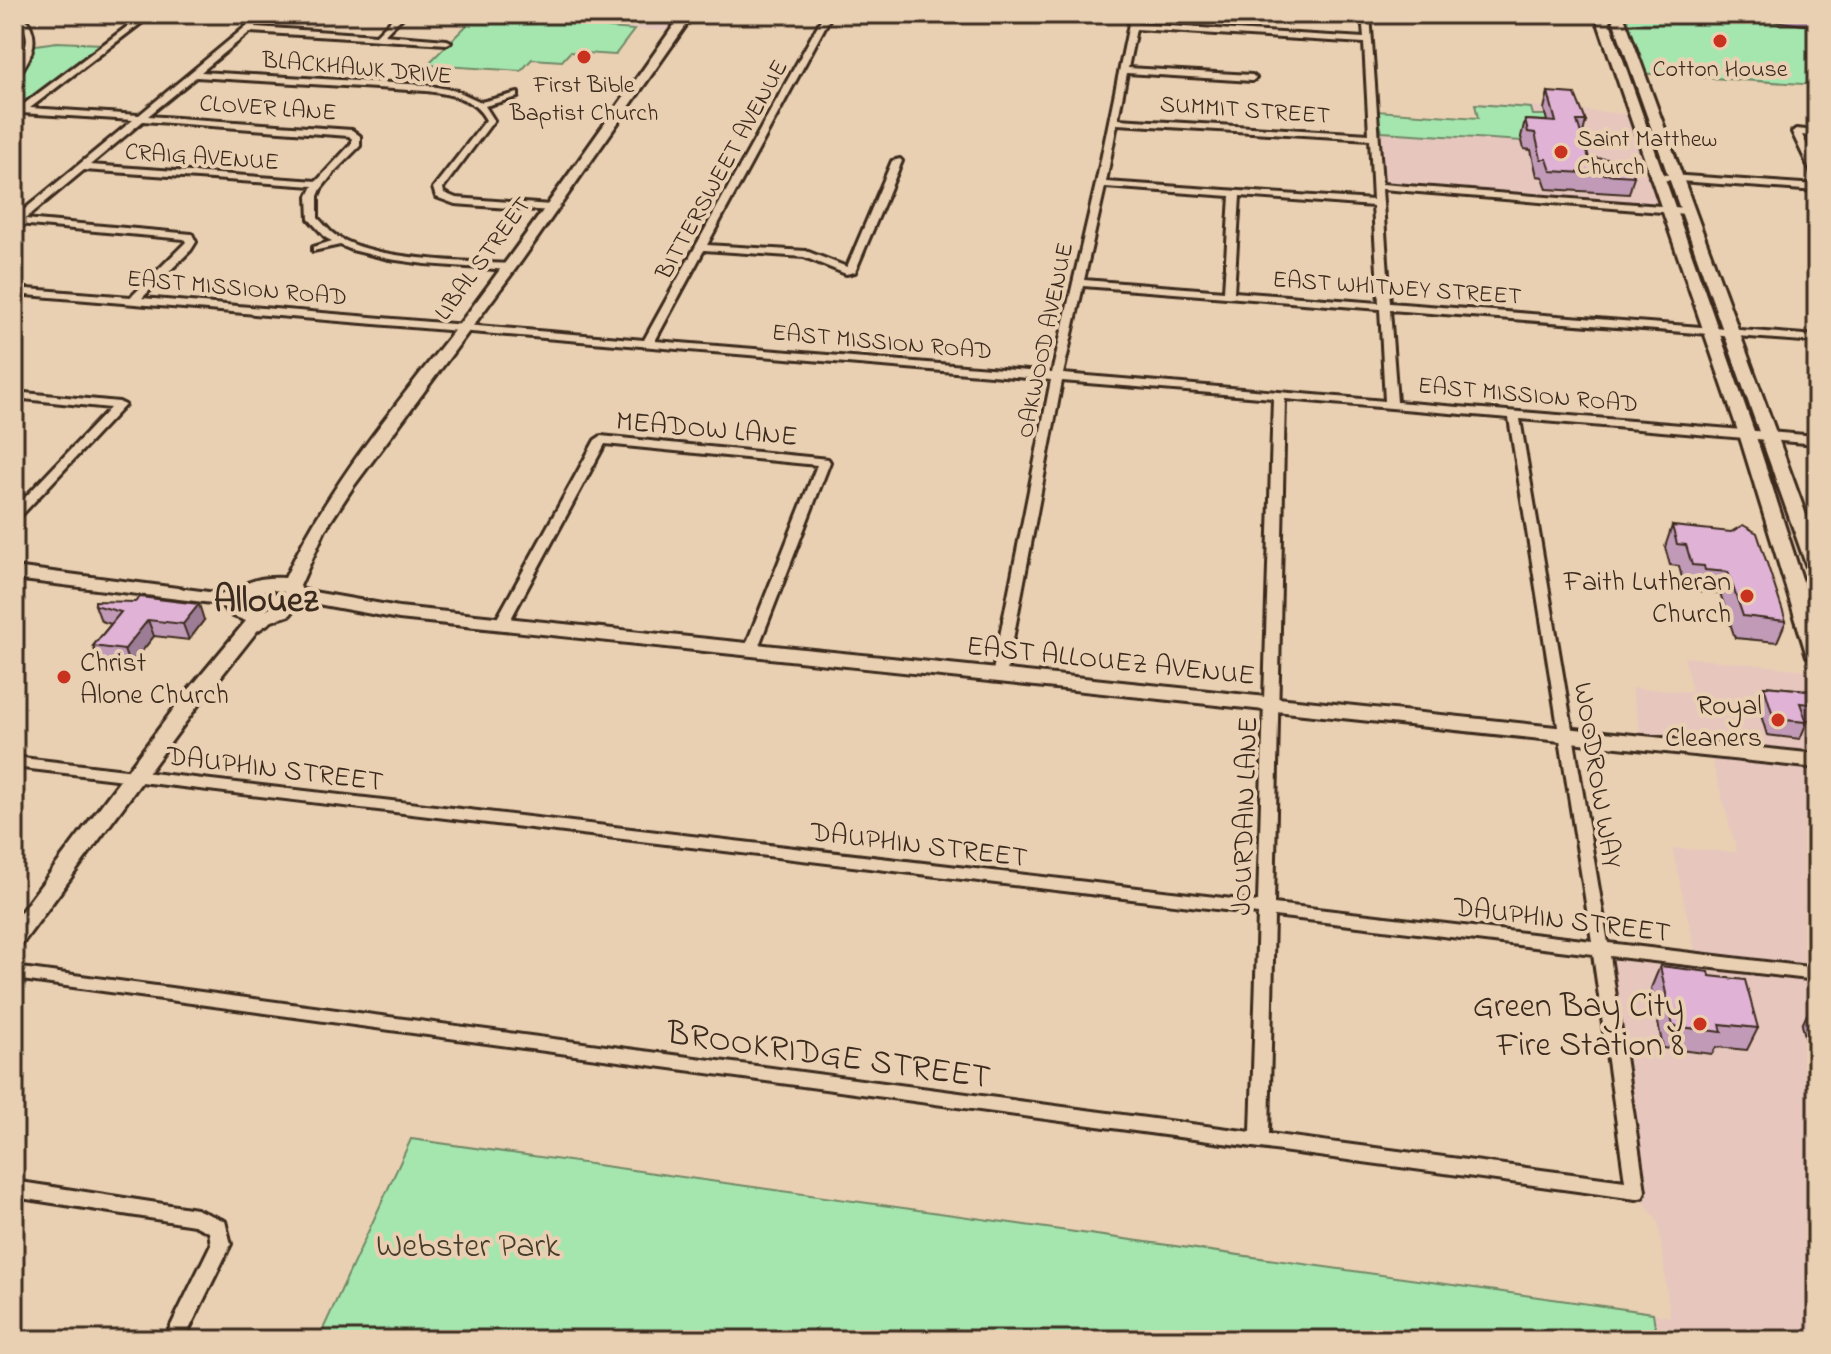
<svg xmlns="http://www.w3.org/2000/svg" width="1831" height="1354" viewBox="0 0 1831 1354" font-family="'Indie Flower',sans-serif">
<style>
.built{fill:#e7c7bd}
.green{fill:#a5e6af;stroke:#708866;stroke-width:2}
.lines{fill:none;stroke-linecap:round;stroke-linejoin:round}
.street-casing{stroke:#3b2a1e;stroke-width:6}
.secondary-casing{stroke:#3b2a1e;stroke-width:6}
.street{fill:#ead0b2;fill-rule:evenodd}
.secondary{fill:#ead0b2;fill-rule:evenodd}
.wall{fill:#c19ab8;stroke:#3b2a1e;stroke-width:2}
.shaded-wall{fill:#9d7d96;stroke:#3b2a1e;stroke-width:2}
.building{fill:#e0b3d6;stroke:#3b2a1e;stroke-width:2}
.poi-dot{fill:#c8321e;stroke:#ead0b2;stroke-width:3}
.labels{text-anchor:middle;stroke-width:8;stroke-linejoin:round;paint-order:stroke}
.far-street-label{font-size:24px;fill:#3b2a1e;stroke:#ead0b2}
.far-poi-label{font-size:24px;fill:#3b2a1e;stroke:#ead0b2}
.street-label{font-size:28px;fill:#3b2a1e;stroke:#ead0b2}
.poi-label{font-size:28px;fill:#3b2a1e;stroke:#ead0b2;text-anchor:end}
.near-poi-label{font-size:34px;fill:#3b2a1e;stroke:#ead0b2;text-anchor:end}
.near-street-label{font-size:34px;fill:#3b2a1e;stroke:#ead0b2}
.near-park-label{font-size:34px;fill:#463d2c;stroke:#ead0b2}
.district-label{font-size:36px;font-weight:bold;fill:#3b2a1e;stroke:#ead0b2}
</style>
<rect width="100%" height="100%" fill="#ead0b2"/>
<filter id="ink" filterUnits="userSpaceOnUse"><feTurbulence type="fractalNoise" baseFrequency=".0125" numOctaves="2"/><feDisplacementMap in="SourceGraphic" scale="16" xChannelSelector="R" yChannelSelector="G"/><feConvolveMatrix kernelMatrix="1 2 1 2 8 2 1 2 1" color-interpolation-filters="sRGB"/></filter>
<g filter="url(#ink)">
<path class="built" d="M688,14L675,32L608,28L618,15Z
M1476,102L1630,114L1659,201L1655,204L1404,186L1383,180L1377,111L1478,118Z
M1684,657L1817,671V1340H1657L1653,1313L1670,1317L1658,1222L1636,1191L1601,949L1697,960L1672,848L1737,852L1709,751L1642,738L1631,688L1692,692Z"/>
<path class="green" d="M478,14L618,15L609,28L634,30L615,55L570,52L562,61L532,59L521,71L427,65Z
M1617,14H1817V85L1638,73Z
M57,42L102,44L14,110V48Z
M1475,104L1531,108L1533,115H1546L1550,126L1521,137L1522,141L1382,132L1377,111L1478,118Z
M411,1139L1653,1313L1657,1340H318Z"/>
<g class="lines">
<defs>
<path id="street" d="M14,14H22C42,36 33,56 17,77L14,78C14,50 43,48 14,14Z
M144,14H153L30,108L139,115L261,14H270L255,27L376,35L397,14H406L384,35L447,40L451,42L447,44L250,32L201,72L426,85L457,91L481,102L518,93V97L485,106L494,120L443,188L444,193L456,198L551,205L556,208L551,211L455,204L436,197L433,188L486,120C474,97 449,94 426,91L196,77L148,116L352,130L360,136V146L336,170L321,189L318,196V218C323,223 327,228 331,232C366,261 464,261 509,264L514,267L509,270L425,264L389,259L352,250L340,245L313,251V247L332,241L326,238L309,219L308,196L313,186L84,170L25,219L192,234L196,242L191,250L142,298L644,340L824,14H832L707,245L806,251L847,267L892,161L900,159L902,161L855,272L846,274L804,257L704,250L655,341L1052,373L1096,184L1131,14H1139L1137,24L1364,38L1362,14H1370L1382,184L1686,208L1691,211L1686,214L1382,189L1390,303L1817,336V342L1390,310L1397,402L1817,436V444L1520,419L1608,943L1817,968V980L1610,956L1645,1191L1643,1197L1636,1199L14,979V967L1251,1132L1258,914L14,767V757L1258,902L1273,398L1062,381L1006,676L1004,679H994L992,676L1051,380L14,294V288L131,297L186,242L184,239L18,224L14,226V218L133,120L21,113L14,112V106L20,107ZM1136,29L1364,43L1369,134L1118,119L1127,73L1252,81L1256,78L1252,75L1128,68ZM143,121L349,136L352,139V143L317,181L90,165ZM1117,124L1370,139L1373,200L1106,182ZM1105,187L1230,196L1224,291L1084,280ZM1240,196L1373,206L1379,303L1234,292ZM1083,286L1380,309L1385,401L1063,374ZM1285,399L1509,418L1592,941L1274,904ZM1274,916L1593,954L1625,1181L1269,1134Z
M1796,129L1817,131V137L1802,135L1817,165V177L1812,174L1792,132Z
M1655,174L1817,185V191L1652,179L1650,177Z
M14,392L119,402L125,405L18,519L14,520V509L110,408L14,398Z
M601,436L828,459L830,462L756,653H746L744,650L817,465L605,444L508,624L501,628L496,627L494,624L595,440Z
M1797,595L1817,597V605L1792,602L1790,599Z
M14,1181L196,1209L225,1221L231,1244L184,1340H164L211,1244L209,1232L194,1225L14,1197Z"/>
<path id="secondary" d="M682,14H694L522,260L353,487L325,530L300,586L302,590L399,607L1817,754V768L399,619L301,601L290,615L272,621L257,631L196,708L22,944L14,947V921L182,698L246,621L233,616L220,604L14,579V567L232,595C245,579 265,577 285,578C330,480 404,396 470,310C543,213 612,113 682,14ZM268,589L284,592L281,603L266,610L247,608L246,605L251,596Z
M1595,14H1607L1755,434L1817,625V662L1807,656L1739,434Z
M1611,14H1623L1817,545V576L1808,570Z"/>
</defs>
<use href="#street" class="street-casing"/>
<use href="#secondary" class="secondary-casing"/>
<use href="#street" class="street"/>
<use href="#secondary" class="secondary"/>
</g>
<path class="wall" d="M1772,14H1815L1811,26L1773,21Z
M1548,92L1586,121L1582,137L1589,158L1634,176L1629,194L1547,189L1543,177L1537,176L1531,150L1524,149L1521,137L1525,120L1547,121L1544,109Z
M1672,526L1786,621L1777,642L1735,638L1720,593L1697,591L1696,587L1684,586L1679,566L1670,565L1665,547Z
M95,605L204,620L189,640L154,636L130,666L99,662L93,646L111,624L101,621Z
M1764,686L1817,691V721L1806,720L1807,722L1800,739L1767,735L1757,702Z
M1660,966L1710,976L1758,1028L1747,1050L1716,1047L1712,1054L1663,1048L1651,988Z
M1810,1008L1817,1009V1080L1802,1025Z"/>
<path class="shaded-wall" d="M199,604L204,620L189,640L183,624Z
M148,620L154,636L130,666L124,650Z"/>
<path class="building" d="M1548,92L1575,94L1586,121H1577L1589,158L1629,160L1634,176L1551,171L1547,159H1541L1535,133L1528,132L1525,120L1556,122Z
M1743,525L1757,533L1786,621L1743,616L1728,572L1705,570L1704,566L1692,565L1686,545L1677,544L1672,526L1731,532Z
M140,597L199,604L183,624L148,620L124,650L93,646L121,612L95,605V601L135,602Z
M1764,686L1817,691V705L1800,703L1807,722L1774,719Z
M1660,966L1709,972L1710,976L1745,980L1758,1028L1720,1024L1722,1032L1673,1026Z
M1810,1008L1817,1009V1033Z"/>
</g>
<g class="poi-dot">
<circle cx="1720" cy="41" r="8"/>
<circle cx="584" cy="57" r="8"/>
<circle cx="1561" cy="152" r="8"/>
<circle cx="1747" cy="596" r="8"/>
<circle cx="64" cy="677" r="8"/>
<circle cx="1778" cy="720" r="8"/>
<circle cx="1700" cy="1024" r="8"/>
</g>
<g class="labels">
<g class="far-street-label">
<text transform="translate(357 67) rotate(5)" y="8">BLACKHAWK DRIVE</text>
<text transform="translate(268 107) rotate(4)" y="8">CLOVER LANE</text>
<text transform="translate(1245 109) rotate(4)" y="8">SUMMIT STREET</text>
<text transform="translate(202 156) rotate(4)" y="8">CRAIG AVENUE</text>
<text transform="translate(721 169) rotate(-61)" y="8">BITTERSWEET AVENUE</text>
<text transform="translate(482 258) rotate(-54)" y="8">LIBAL STREET</text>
<text transform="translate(237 287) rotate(5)" y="8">EAST MISSION ROAD</text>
<text transform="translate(1397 287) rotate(4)" y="8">EAST WHITNEY STREET</text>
<text transform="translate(1044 340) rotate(-78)" y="8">OAKWOOD AVENUE</text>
<text transform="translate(882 341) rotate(5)" y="8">EAST MISSION ROAD</text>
<text transform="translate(1528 394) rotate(5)" y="8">EAST MISSION ROAD</text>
</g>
<g class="far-poi-label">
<text x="1720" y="76">Cotton House</text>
<text x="584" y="92">First Bible<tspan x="584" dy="28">Baptist Church</tspan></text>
<text x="1577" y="146" text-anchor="start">Saint Matthew<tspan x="1577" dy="28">Church</tspan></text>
</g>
<g class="street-label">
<text transform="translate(707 427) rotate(5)" y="10">MEADOW LANE</text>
<text transform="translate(1111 659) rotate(6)" y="10">EAST ALLOUEZ AVENUE</text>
<text transform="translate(275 767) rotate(7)" y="10">DAUPHIN STREET</text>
<text transform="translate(1599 775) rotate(81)" y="10">WOODROW WAY</text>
<text transform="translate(1243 816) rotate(-88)" y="10">JOURDAIN LANE</text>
<text transform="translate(919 843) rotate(7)" y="10">DAUPHIN STREET</text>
<text transform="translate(1562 918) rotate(7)" y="10">DAUPHIN STREET</text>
</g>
<g class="poi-label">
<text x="1731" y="590">Faith Lutheran<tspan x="1731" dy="32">Church</tspan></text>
<text x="80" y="671" text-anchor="start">Christ<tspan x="80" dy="32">Alone Church</tspan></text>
<text x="1762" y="714">Royal<tspan x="1762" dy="32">Cleaners</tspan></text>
</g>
<g class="near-poi-label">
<text x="1684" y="1016">Green Bay City<tspan x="1684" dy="39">Fire Station 8</tspan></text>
</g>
<g class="near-street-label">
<text transform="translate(829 1053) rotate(8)" y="12">BROOKRIDGE STREET</text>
</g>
<g class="near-park-label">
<text x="468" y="1256">Webster Park</text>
</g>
<g class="district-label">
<text x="266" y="611">Allouez</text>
</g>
</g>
<rect width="1831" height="1354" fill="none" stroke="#ead0b2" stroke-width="48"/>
<rect x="24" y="24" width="1783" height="1306" fill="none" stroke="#3b2a1e" stroke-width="3" filter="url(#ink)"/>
</svg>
